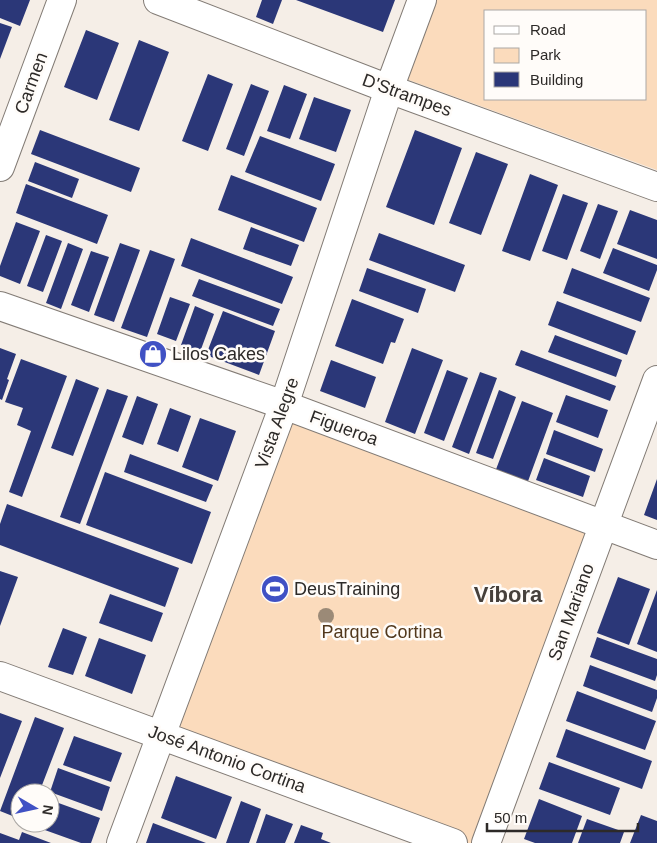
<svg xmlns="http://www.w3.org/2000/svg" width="657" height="843" viewBox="0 0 657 843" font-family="Arial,sans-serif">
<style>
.green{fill:#fbdbbc;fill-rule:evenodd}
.building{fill:#2b3778}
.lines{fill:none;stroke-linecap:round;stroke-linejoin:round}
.minor-casing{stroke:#827b75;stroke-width:30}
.minor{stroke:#fff;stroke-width:28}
.tree{fill:#9b8a77}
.labels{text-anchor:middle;stroke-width:5;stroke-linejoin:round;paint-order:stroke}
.street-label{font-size:18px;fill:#2d2a28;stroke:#fffcf9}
.poi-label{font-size:18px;fill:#2d2a28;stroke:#fffcf9;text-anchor:start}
.park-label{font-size:18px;fill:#52381c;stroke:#fffcf9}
.district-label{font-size:22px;font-weight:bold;fill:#46403b;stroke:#fffcf9}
</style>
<rect width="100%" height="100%" fill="#f5eee7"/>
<path class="green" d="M434,0H657V170L406,79ZM486,11H646V99H486Z
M284,405L604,525L486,843H453L162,735Z"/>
<path class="building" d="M0,0H30L20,26L0,18Z
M262,0H282L273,24L256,17Z
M296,0H395L383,32Z
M0,23L12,27L0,59Z
M86,30L119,43L97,100L64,87Z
M139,40L169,52L139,131L109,120Z
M208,74L233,84L208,151L182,141Z
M251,84L269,91L244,156L226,149Z
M284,85L307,94L290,139L267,131Z
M314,97L351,110L336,152L299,139Z
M40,130L140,168L131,192L31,154Z
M415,130L462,148L434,225L386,207Z
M260,136L335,164L321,201L245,172Z
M476,152L508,164L481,235L449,223Z
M35,162L79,179L72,198L28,181Z
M530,174L558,185L530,261L502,251Z
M231,175L317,208L304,242L218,210Z
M26,184L108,215L97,244L16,213Z
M563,194L588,203L567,260L542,251Z
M598,204L618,211L600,259L580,251Z
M630,210L657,220V259L617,244Z
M16,222L40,231L20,284L0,276V266Z
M251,227L299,245L291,266L243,249Z
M379,233L465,265L455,292L369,260Z
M46,235L62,241L43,292L27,286Z
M191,238L293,277L282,304L181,266Z
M68,243L83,249L61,309L46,303Z
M120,243L140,250L114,322L94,315Z
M613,248L657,265V270L649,291L603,273Z
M150,250L175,259L147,337L121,328Z
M91,251L109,257L89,312L71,305Z
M367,268L426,289L418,313L359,291Z
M572,268L650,298L641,322L563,293Z
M199,279L280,309L273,326L192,296Z
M170,297L190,304L176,341L157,334Z
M352,299L404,319L395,343L391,342L383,364L335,346Z
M557,301L636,331L627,355L548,325Z
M195,306L214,314L200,352L181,345Z
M223,311L275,331L259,375L206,355Z
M555,335L622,360L616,377L548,352Z
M0,348L16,354L7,379L9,380L2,400L0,399Z
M412,348L443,360L415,434L385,422Z
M521,350L616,386L610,401L515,365Z
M21,359L67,376L22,497L9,492L31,431L17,425L23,408L5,402Z
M331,360L376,377L365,408L320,391Z
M447,370L468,378L444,441L424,433Z
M480,372L497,378L469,454L452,447Z
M76,379L99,388L73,456L51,448Z
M107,389L128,396L80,524L60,517Z
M499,390L516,397L493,459L476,453Z
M566,395L608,410L598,438L556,422Z
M137,396L158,404L143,445L122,437Z
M522,401L553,413L527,484L495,472Z
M170,408L191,416L178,452L157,444Z
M200,418L236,431L218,481L182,467Z
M554,430L603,449L595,472L546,454Z
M130,454L213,485L206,502L124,472Z
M544,458L590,476L583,497L536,480Z
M105,472L211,512L192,564L86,525Z
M657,479V520L644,515Z
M7,504L179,568L165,607L0,545V524Z
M0,571L18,577L0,626Z
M618,577L650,589L629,645L597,633Z
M657,590V652L637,644Z
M110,594L163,613L152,642L99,623Z
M63,628L87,637L73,675L48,667Z
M597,637L657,659V675L655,681L590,657Z
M99,638L146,655L132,694L85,676Z
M590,665L657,690V698L652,712L583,686Z
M577,691L656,721L645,750L566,721Z
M0,713L22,721L0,778Z
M35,717L64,728L39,793H20V819L0,811Z
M566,729L652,761L642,789L556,757Z
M74,736L122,753L111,782L63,765Z
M549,762L620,788L610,815L539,789Z
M58,768L110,787L102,811L50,792Z
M176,776L232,797L216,839L161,818Z
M539,799L582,816L572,843H535L524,839Z
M53,801L100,818L91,843H81L42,829L44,823H50V808Z
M241,801L261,809L249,843H226Z
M266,814L293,824L285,843H256Z
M641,815L657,821V843H630Z
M587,819L624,832L620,843H578Z
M153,823L206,843H146Z
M301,825L323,833L321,839L331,843H294Z
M22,832L51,843H0V833L19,840Z"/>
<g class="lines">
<defs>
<path id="minor" d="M158,0L389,89L657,187
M0,167L62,0
M0,306L284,405L657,545
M0,676L453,843
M121,843L284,405L389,89L422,0
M486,843L657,380"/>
</defs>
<use href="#minor" class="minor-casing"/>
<use href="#minor" class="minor"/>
</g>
<circle class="tree" cx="326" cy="616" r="8"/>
<defs>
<symbol id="shop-disc" viewBox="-11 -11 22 22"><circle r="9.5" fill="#4051c4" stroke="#fffcf9"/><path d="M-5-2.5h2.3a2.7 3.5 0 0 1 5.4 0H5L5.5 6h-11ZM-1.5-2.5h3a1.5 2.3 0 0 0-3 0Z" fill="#fff"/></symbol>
<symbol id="stadium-disc" viewBox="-11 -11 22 22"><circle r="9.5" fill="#4051c4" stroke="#fffcf9"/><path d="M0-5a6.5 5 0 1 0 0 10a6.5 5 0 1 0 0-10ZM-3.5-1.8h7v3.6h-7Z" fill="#fff"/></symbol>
</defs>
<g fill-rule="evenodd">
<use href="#shop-disc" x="137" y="338" width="32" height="32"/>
<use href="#stadium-disc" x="259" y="573" width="32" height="32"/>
</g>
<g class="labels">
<g class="street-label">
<text transform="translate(31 83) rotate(-70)" y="6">Carmen</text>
<text transform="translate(407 95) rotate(20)" y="6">D'Strampes</text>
<text transform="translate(277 423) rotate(-70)" y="6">Vista Alegre</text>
<text transform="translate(344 428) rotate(20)" y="6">Figueroa</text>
<text transform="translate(571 612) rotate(-70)" y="6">San Mariano</text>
<text transform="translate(227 759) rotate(20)" y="6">José Antonio Cortina</text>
</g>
<g class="poi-label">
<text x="172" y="360">Lilos Cakes</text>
<text x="294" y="595">DeusTraining</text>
</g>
<g class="park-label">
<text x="382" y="638">Parque Cortina</text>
</g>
<g class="district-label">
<text x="508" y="602">Víbora</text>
</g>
</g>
<rect x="484" y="10" width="162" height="90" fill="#fffcf9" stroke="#aba8a5"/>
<rect x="494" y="26" width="25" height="8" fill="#ffffff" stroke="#aba8a5"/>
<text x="530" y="35" font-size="15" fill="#2d2a28">Road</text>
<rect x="494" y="48" width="25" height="15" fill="#fbdbbc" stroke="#aba8a5"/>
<text x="530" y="60" font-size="15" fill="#2d2a28">Park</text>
<rect x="494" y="72" width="25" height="15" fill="#2b3778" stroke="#aba8a5"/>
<text x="530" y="85" font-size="15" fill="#2d2a28">Building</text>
<g transform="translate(35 808) rotate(99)"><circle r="24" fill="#fffcf9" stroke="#aba8a5"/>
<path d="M0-4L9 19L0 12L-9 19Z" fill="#4051c4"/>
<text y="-8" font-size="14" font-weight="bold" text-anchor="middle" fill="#2d2a28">N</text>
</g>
<path d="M487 823v8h151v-8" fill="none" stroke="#2d2a28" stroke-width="2.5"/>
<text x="494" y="823" font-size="15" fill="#2d2a28" stroke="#fffcf9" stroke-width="4" paint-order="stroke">50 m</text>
</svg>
